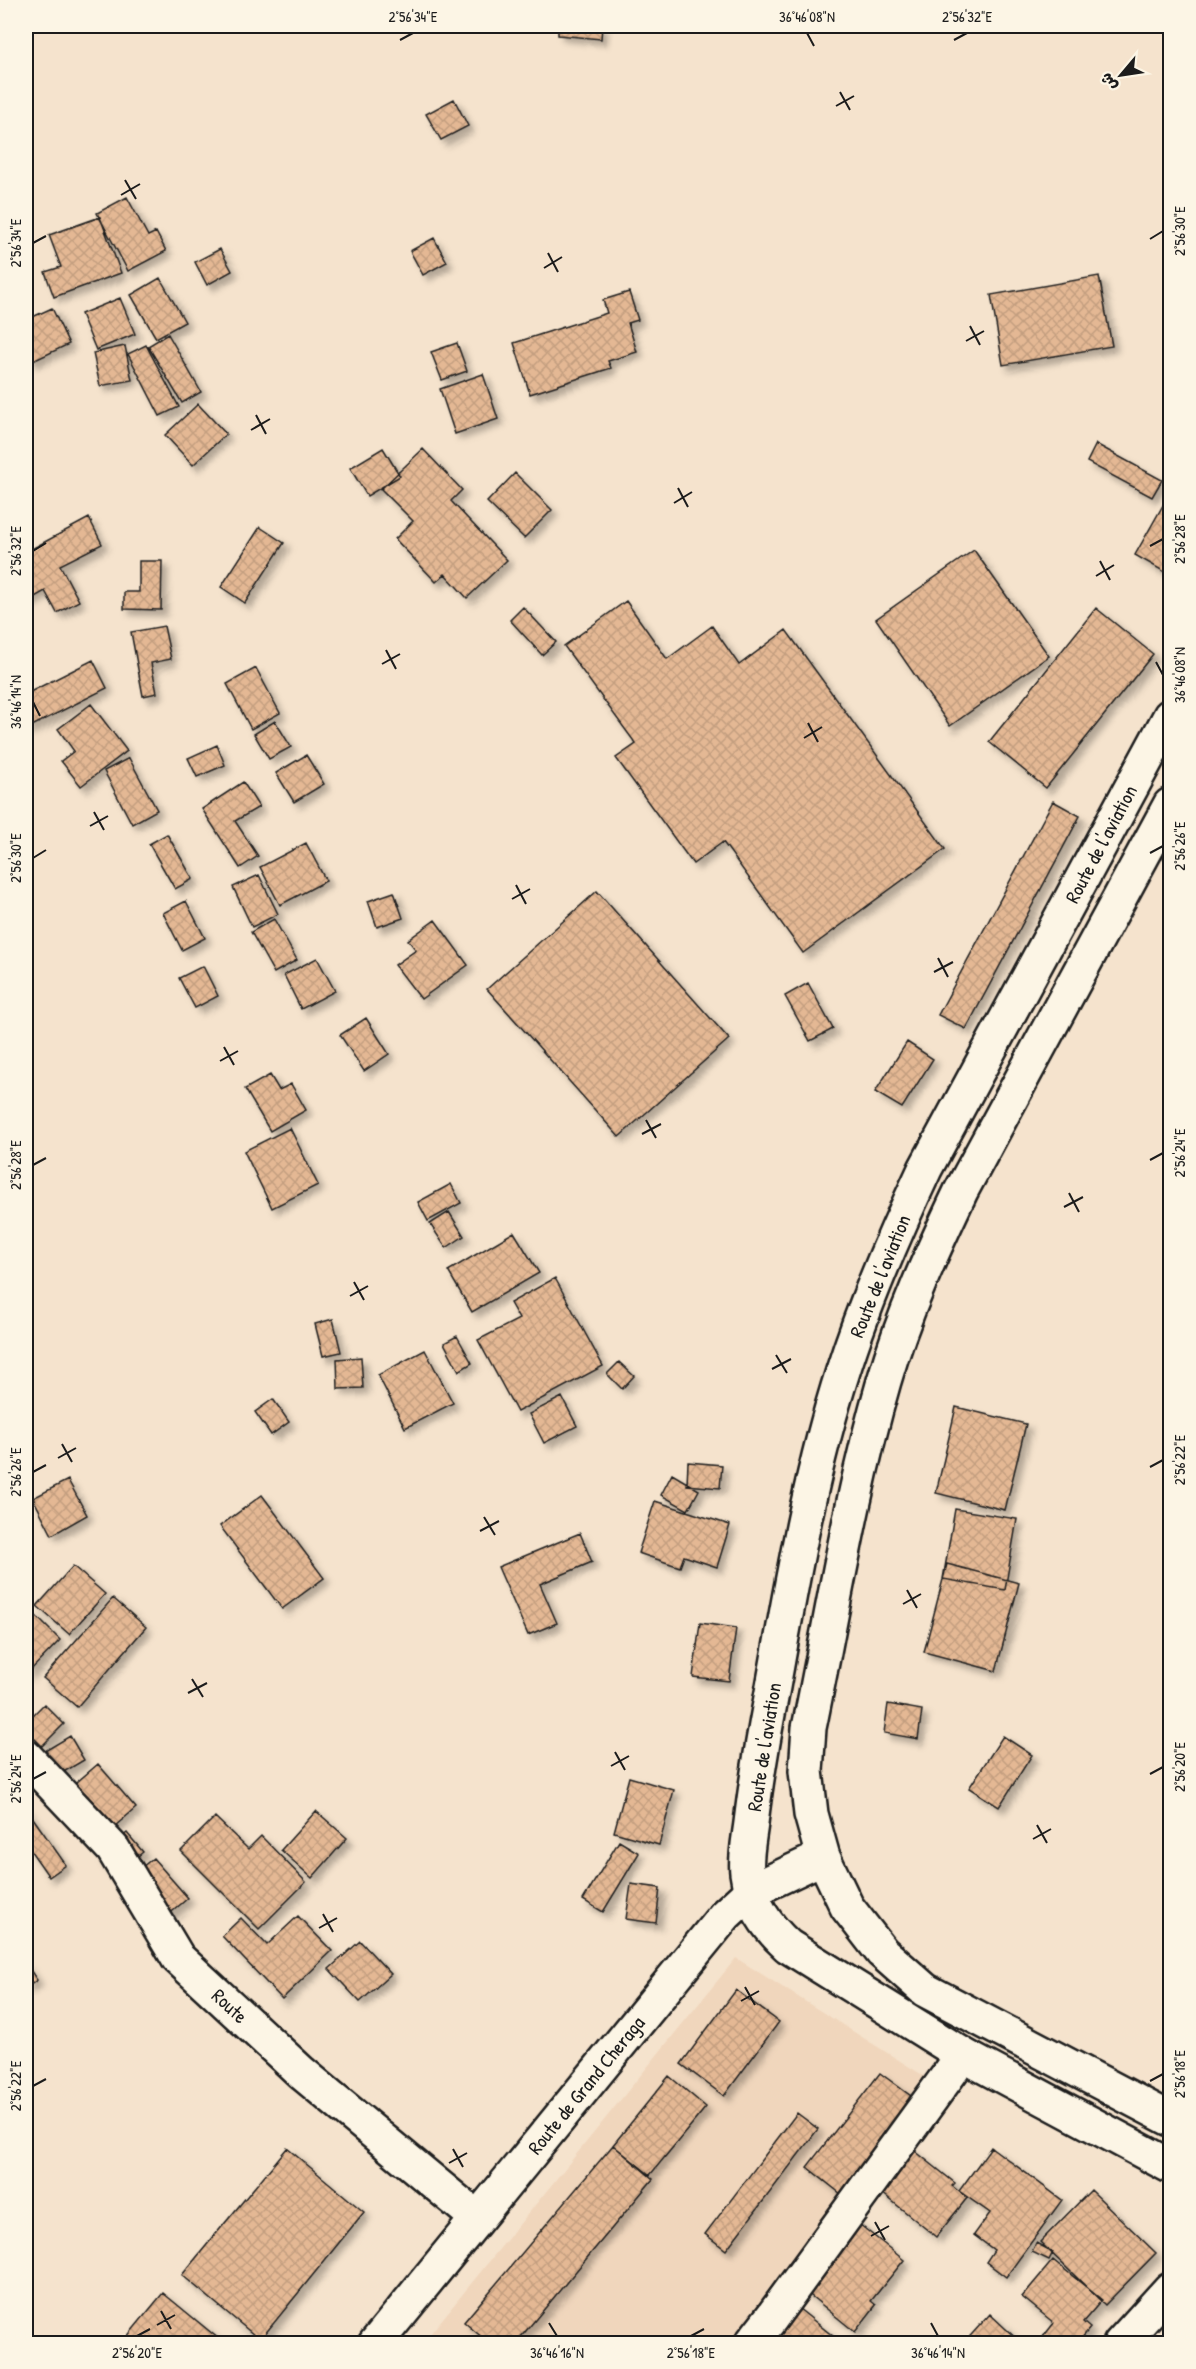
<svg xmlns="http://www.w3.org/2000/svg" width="1196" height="2369" viewBox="0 0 1196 2369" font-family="'Patrick Hand','Playpen Sans Arabic',sans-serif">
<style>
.built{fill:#f0d6bc}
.building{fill:url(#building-cross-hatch);stroke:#1c1c1c;stroke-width:1.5;filter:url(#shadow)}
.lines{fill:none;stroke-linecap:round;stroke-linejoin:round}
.minor-casing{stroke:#1c1c1c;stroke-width:38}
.minor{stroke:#fcf5e5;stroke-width:33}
.ticks{fill:none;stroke:#1c1c1c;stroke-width:2}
.labels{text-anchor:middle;stroke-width:4.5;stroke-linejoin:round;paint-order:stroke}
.street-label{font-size:20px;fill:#1c1c1c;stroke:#fcf5e5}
.neatline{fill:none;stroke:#1c1c1c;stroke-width:2}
.ticks-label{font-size:15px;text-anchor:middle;fill:#1c1c1c}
</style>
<defs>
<pattern id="building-cross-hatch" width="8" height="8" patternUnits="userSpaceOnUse" patternTransform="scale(1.5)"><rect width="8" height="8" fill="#e4b894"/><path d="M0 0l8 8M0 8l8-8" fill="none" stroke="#c39e7f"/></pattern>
<filter id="shadow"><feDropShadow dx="5.5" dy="5.5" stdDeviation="3" flood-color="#0004"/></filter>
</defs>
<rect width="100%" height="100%" fill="#f5e3cd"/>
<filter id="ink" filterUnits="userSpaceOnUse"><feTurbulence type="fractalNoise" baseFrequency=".0167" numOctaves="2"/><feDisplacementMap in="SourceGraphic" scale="12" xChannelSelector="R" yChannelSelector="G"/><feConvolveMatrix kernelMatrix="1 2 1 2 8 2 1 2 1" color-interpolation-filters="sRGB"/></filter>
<g filter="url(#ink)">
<path class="built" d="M736,1958L940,2086L732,2343L422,2344Z"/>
<path class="building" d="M558,26H602L601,39L558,35Z
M454,99L468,126L441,140L426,114Z
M127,197L148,236L156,232L166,251L128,271L97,213Z
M100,217L121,273L54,297L45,272L61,267L49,235Z
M434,238L447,262L423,275L410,251Z
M220,249L232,271L207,285L195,262Z
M1099,276L1112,346L1003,365L991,295Z
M160,278L185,322L156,338L131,295Z
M629,292L638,320L628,323L637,352L608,361L611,368L530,394L514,343L607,313L603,300Z
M120,298L135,334L96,350L81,314Z
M52,308L69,344L31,362L26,351V320Z
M168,334L201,392L182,403L148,346Z
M457,343L467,371L442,380L431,352Z
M146,345L179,407L160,416L128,354Z
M125,346L132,380L100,386L93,353Z
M483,374L498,419L455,434L440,389Z
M198,404L226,434L193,465L165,435Z
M1096,444L1162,480L1152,497L1087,462Z
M383,448L400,476L367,496L350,468Z
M423,449L462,490L451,501L507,560L467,598L445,574L436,582L395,539L413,521L381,489Z
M515,473L552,510L524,538L487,502Z
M1166,500L1170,502V575L1135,555Z
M89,518L102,544L60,565L79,601L57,613L45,591L26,602V552Z
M260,527L284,543L245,603L221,587Z
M974,550L1049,656L950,726L876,619Z
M139,561H162L161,610L124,609V592H139Z
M626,601L667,659L712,626L739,665L786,630L945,849L803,953L723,842L693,864L616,758L636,744L564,646Z
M523,607L556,642L542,655L510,620Z
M1096,608L1153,654L1046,788L989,742Z
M164,626L171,659L151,663L157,693L143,696L131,632Z
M93,660L107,688L26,729V694Z
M256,668L280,713L251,729L227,684Z
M91,704L127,751L81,786L61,761L74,751L58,729Z
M275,721L291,747L269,759L254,734Z
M217,745L225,765L197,777L188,758Z
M306,755L324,784L294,802L276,773Z
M129,758L157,810L132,824L104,771Z
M243,782L259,807L235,821L258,856L240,868L202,809Z
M1053,801L1080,816L966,1029L938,1015Z
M167,834L193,879L175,889L149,844Z
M306,843L326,881L280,905L260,867Z
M259,875L278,914L252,927L233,887Z
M597,891L729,1039L619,1137L487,989Z
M394,892L403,918L377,927L368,901Z
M186,901L205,938L182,950L163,913Z
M274,919L297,960L274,973L251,932Z
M435,920L468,965L421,999L395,965L416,950L408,940Z
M317,958L335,991L301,1009L284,975Z
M203,966L218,996L195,1008L179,978Z
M808,983L833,1029L810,1041L785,996Z
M366,1018L389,1054L364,1071L340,1035Z
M907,1042L933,1059L902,1108L875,1092Z
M270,1075L279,1090L291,1084L306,1110L270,1131L245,1089Z
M290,1128L318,1185L272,1208L244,1151Z
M451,1184L461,1203L428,1221L418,1202Z
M449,1212L464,1236L446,1248L430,1224Z
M514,1232L539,1273L472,1312L448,1271Z
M555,1278L603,1366L517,1412L478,1340L519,1319L510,1303Z
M333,1319L341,1352L323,1356L315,1324Z
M457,1336L472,1363L459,1371L444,1343Z
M425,1350L453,1403L405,1428L378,1375Z
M361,1357L363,1388L338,1389L337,1359Z
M619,1362L634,1376L622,1389L607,1374Z
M562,1397L577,1426L544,1443L529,1414Z
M273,1399L289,1422L271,1435L255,1412Z
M956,1407L1026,1424L1005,1510L936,1493Z
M688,1462L722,1465L720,1488L687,1485Z
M672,1474L699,1490L688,1510L661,1495Z
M68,1480L87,1515L52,1535L33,1498Z
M262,1495L324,1578L282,1609L220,1526Z
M655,1501L730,1525L717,1567L684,1556L680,1567L638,1553Z
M955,1509L1017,1519L1005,1590L943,1579Z
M580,1533L592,1562L540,1584L557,1623L528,1635L498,1567Z
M947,1564L1019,1583L996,1671L924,1652Z
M73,1566L105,1594L69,1634L37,1606Z
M113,1598L146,1627L77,1707L43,1678Z
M33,1613L60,1640L26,1675V1621Z
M700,1623L736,1628L729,1681L693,1677Z
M44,1704L64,1724L42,1746L26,1730V1722Z
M888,1704L922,1710L918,1739L884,1733Z
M70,1736L84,1760L50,1780L35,1757Z
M1003,1736L1032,1755L999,1807L969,1788Z
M98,1764L136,1808L94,1844L56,1800Z
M629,1777L674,1790L659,1845L614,1832Z
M26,1808L66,1865L49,1877L26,1844Z
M316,1811L347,1838L312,1878L281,1850Z
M215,1817L248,1849L261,1836L306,1882L259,1929L181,1851Z
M127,1833L143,1852L113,1877L97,1857Z
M619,1841L639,1853L603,1912L583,1900Z
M153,1858L188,1898L152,1929L117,1888Z
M631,1884L660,1888L656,1923L626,1919Z
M298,1916L332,1951L282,1999L222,1936L241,1918L267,1945Z
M360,1941L391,1974L360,2002L329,1969Z
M26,1964L37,1980L26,1988Z
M736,1990L779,2022L724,2096L681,2064Z
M880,2073L915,2099L841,2194L807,2167Z
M669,2076L706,2107L650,2175L613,2145Z
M797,2113L818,2129L726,2250L705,2234Z
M613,2145L653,2179L515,2344H490L464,2322Z
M910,2147L955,2183L952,2186L967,2198L936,2237L876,2188Z
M991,2147L1062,2200L1006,2277L986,2262L994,2250L974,2235L990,2213L959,2191Z
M287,2148L364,2212L260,2340L182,2275Z
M1091,2190L1156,2253L1105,2305L1040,2242Z
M854,2220L904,2260L871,2301L876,2305L855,2332L800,2287Z
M1036,2243L1053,2252L1049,2260L1032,2252Z
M1053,2260L1102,2300L1083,2322L1090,2328L1077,2344H1041L1039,2342L1054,2323L1022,2297Z
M163,2293L225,2344H121Z
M798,2308L839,2341L837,2344H770Z
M990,2314L1022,2344H963Z"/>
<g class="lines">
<defs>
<g id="minor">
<path d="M1170,716L925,1169C894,1235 865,1301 843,1371C809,1477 791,1588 771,1698C763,1740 756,1781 751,1823C749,1839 745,1857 747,1873C751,1904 766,1926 788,1946L963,2055L1170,2166"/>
<path d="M1170,805L961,1191C932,1252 903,1315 884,1381C851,1494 833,1612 809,1728L806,1771L811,1814L823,1857L847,1907L882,1952L925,1990L1170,2119"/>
<path id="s1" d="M26,1757L113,1849L178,1958L302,2073L477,2218"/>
<path id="s2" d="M375,2344L725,1915L751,1891L823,1857"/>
<path d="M751,2344L772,2317L963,2055"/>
<path d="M1120,2344L1170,2289"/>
</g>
</defs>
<use href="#minor" class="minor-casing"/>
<use href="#minor" class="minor"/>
</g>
</g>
<path class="ticks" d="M807,33L814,46M400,40L413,33M954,40L967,33M840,92L850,110M836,106L854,96M125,180L136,199M121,195L140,184M1150,239L1163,231M33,243L46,236M548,253L558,272M544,268L562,257M970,326L980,345M966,341L984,331M256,415L266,434M251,430L270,419M678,488L688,507M674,503L692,492M1150,546L1163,539M33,551L46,543M1100,561L1110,580M1096,576L1114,565M386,650L396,669M1156,662L1163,675M382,664L400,654M33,702L40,716M808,723L818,742M804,738L822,727M94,812L104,830M90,826L108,816M1150,853L1163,846M33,858L46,850M516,885L526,904M512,899L530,889M938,958L948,977M934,972L953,962M224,1047L234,1065M220,1061L238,1051M646,1120L656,1138M642,1134L661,1124M1150,1160L1163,1153M33,1165L46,1158M1069,1193L1079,1212M1064,1207L1083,1197M354,1282L364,1300M350,1296L368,1286M776,1355L787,1373M772,1369L791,1359M62,1444L72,1462M58,1458L76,1448M1150,1467L1163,1460M33,1472L46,1465M484,1517L495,1535M480,1531L499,1521M907,1590L917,1608M903,1604L921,1594M192,1679L203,1697M188,1693L207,1683M615,1752L625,1770M611,1766L629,1756M1150,1774L1163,1767M33,1779L46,1772M1037,1825L1047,1843M1033,1839L1051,1829M323,1914L333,1932M319,1928L337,1918M745,1987L755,2005M741,2001L759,1991M1150,2081L1163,2074M33,2086L46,2079M453,2149L463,2167M449,2163L467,2153M875,2222L885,2240M871,2236L889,2226M161,2311L171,2329M549,2323L557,2336M931,2323L938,2336M157,2325L175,2315M137,2336L150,2329M691,2336L704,2329"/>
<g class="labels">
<g class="street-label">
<text transform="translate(1101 844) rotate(-62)" y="7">Route de l'aviation</text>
<text transform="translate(880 1276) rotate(-68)" y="7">Route de l'aviation</text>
<text transform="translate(764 1747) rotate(-81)" y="7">Route de l'aviation</text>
<text dy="7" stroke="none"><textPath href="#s1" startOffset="324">Route</textPath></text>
<text dy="7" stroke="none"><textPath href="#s2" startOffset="334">Route de Grand Cheraga</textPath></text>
</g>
</g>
<rect width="1196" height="2369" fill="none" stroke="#fcf5e5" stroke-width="66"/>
<g transform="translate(1121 75) rotate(241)" stroke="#fcf5e5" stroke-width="4.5" paint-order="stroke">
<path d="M0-4.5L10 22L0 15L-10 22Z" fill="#1c1c1c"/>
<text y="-9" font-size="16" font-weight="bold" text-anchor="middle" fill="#1c1c1c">ش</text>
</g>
<rect x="33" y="33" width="1130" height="2303" class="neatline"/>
<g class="ticks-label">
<text x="413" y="22">2°56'34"E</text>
<text x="807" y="22">36°46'08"N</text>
<text x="967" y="22">2°56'32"E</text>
<text transform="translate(1180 231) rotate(-90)" y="5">2°56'30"E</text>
<text transform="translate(16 243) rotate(-90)" y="5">2°56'34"E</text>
<text transform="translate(1180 539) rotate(-90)" y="5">2°56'28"E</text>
<text transform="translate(16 551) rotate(-90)" y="5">2°56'32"E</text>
<text transform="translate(1180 675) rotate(-90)" y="5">36°46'08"N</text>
<text transform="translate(16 702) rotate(-90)" y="5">36°46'14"N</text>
<text transform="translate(1180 846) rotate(-90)" y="5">2°56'26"E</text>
<text transform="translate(16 858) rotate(-90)" y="5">2°56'30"E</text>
<text transform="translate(1180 1153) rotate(-90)" y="5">2°56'24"E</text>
<text transform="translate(16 1165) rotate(-90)" y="5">2°56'28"E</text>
<text transform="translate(1180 1460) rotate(-90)" y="5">2°56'22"E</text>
<text transform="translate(16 1472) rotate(-90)" y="5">2°56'26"E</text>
<text transform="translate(1180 1767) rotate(-90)" y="5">2°56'20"E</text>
<text transform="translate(16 1779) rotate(-90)" y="5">2°56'24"E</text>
<text transform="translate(1180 2074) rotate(-90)" y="5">2°56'18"E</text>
<text transform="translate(16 2086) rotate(-90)" y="5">2°56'22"E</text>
<text x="137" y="2358">2°56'20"E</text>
<text x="557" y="2358">36°46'16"N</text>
<text x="691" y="2358">2°56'18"E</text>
<text x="938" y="2358">36°46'14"N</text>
</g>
</svg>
